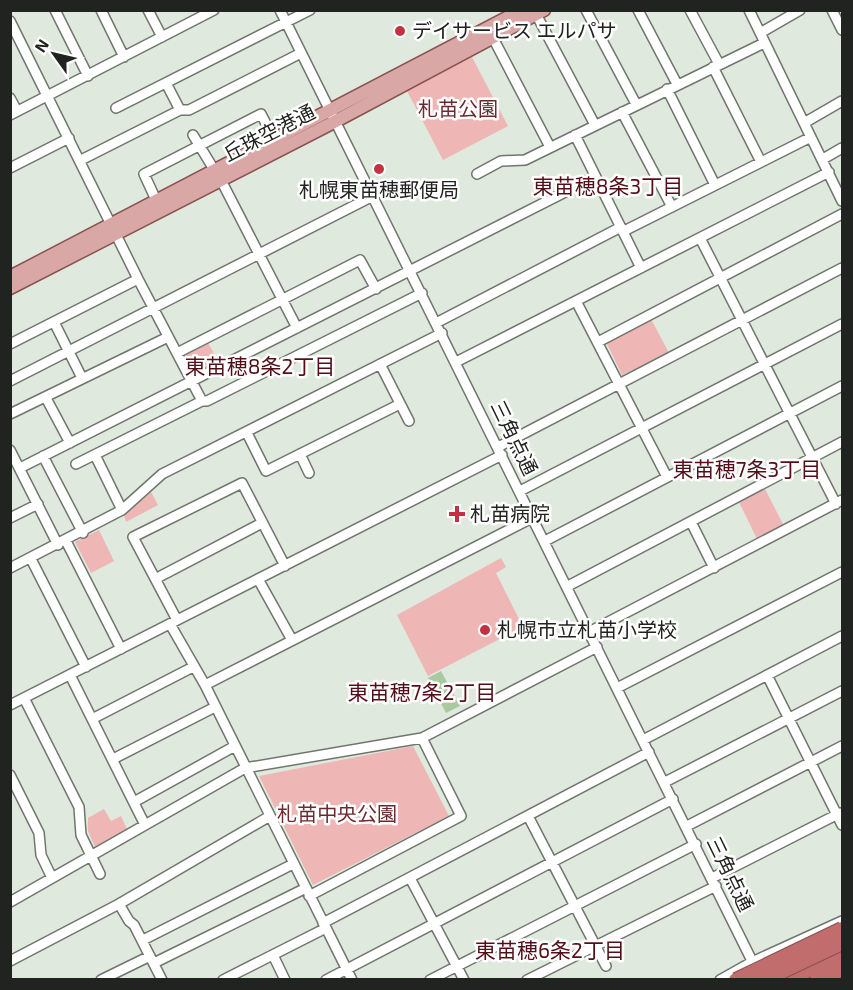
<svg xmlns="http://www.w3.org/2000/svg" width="853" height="990" viewBox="0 0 853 990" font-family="'Exo 2','Noto Sans JP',sans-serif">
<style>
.green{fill:#eeb6b5}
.water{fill:#a9c9a1}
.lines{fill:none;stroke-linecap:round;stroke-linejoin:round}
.minor-casing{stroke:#6f776d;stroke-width:12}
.major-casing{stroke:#895252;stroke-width:15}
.highway-casing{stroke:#895252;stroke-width:16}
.minor{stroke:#fff;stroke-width:9}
.major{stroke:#daa7a7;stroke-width:12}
.highway{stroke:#c16c6d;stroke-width:14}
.highway-bridge-casing{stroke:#895252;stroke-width:16;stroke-linecap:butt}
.highway-bridge{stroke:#c16c6d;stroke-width:14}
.poi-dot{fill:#c23243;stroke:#fff;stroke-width:2}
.labels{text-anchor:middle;stroke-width:5;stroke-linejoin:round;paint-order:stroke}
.poi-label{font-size:20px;fill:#20231f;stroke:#fff;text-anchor:start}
.park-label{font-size:20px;fill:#6d2a2e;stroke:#fff}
.street-label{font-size:20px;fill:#20231f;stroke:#fff}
.neighbourhood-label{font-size:21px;fill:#530e17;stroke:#fff}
</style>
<rect width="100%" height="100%" fill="#e0e9de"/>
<path class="green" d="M472,57L508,126L443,160L407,91Z
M651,319L669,353L622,375L607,344L608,341Z
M208,343L219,362L196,374L186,355Z
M765,489L784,526L757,539L739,502Z
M151,492L158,505L126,522L124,515Z
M99,530L114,561L91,573L75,542Z
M501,558L506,567L496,573L523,627L428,676L397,615Z
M413,746L449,816L313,885L259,776Z
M104,809L111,821L121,816L127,829L95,847L88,831V818Z"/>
<path class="water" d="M441,671L460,706L446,713L428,678Z"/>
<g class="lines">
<defs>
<path id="minor" d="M55,10L88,76
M101,10L124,57
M148,10L162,37
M280,10L758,973
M586,10L636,104
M638,10L677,84
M690,10L719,64
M749,10L842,201
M832,10L842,30
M536,14L595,125
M10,21L138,279L202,401
M760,33L800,10
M493,38L550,147
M713,67L761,162
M166,83L180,110
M667,89L715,185
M10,98L17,111
M116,108L310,10
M622,112L672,207
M10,115L214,10
M804,123L842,101
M193,135L224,186L297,328
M575,135L641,268
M823,159L842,148
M81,160L180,110H189L301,53
M10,168L69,138
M477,174L501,161L525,160L764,43
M157,202L144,174L261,114L275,141
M624,231L811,137
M700,238L836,504
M576,301L667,477
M54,322L82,378
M436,323L621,227
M598,342L842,214
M10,344L138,279
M177,353L360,260L376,289
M456,362L829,172
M380,364L409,421
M10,381L373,196
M46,398L70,443
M10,414L168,337
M247,433L266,471L400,404
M498,447L842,268
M10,450L58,545
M300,454L309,473
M95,455L122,510L162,474L442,333
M43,456L83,533
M76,464L202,401H207L422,293
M20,468L595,177
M520,491L842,324
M10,518L38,504
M691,522L714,568
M66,541L121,649
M545,541L842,386
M31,559L86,667
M10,568L122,510
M157,578L262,523
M258,579L292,640
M568,586L842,442
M177,620L133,537L242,483L285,566
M170,624L205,685L352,980
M589,632L842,500
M70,675L145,825
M767,675L842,825
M205,685L532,518
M617,688L842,572
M24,698L79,807L81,835L100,874
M10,705L502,455
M92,719L193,667
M643,740L842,636
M113,759L215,707
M10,775L39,833L41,855L52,878
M665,782L842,691
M134,802L235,746
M528,816L606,966
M687,826L842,746
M410,878L464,980
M712,878L840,813
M309,896L461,816L422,738
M10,902L245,768L422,738L597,647
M119,904L129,921L134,925L162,980
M323,923L649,752
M143,940L293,864
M273,955L285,980
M10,961L119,904L270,816
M154,963L306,888
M101,980L150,956
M223,980L326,928
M326,980L673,799
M430,980L696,844
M527,980L716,886
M720,980L752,962L842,921"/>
<path id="major" d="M10,277L522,10
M10,288L334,122L544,10"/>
<path id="highway" d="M787,980L842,954
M817,980L842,969"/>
</defs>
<use href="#minor" class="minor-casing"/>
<use href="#major" class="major-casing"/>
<use href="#highway" class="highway-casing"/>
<use href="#minor" class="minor"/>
<use href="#major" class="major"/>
<use href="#highway" class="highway"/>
<defs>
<path id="highway-bridge" d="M736,980L842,929
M764,980L842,943"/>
</defs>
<use href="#highway-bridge" class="highway-bridge-casing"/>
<use href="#highway-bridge" class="highway-bridge"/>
</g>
<g class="poi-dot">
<circle cx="400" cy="31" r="6"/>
<circle cx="379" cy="169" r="6"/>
<path d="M454 505h6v6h6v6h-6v6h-6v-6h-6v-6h6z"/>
<circle cx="485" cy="630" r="6"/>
</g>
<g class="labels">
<g class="poi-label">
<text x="412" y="38">デイサービス エルパサ</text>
<text x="379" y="197" text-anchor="middle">札幌東苗穂郵便局</text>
<text x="470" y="521">札苗病院</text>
<text x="497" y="637">札幌市立札苗小学校</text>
</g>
<g class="park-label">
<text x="458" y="116">札苗公園</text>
<text x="337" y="821">札苗中央公園</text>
</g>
<g class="street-label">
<text transform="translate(269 133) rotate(-27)" y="7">丘珠空港通</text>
<text transform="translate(514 438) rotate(64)" y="7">三角点通</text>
<text transform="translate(730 874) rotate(64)" y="7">三角点通</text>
</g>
<g class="neighbourhood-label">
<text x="608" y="194">東苗穂8条3丁目</text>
<text x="260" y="374">東苗穂8条2丁目</text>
<text x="747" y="477">東苗穂7条3丁目</text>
<text x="422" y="700">東苗穂7条2丁目</text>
<text x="550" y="958">東苗穂6条2丁目</text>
</g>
</g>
<rect width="853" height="990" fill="none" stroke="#20231f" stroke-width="24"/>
<g transform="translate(54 54) rotate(304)" stroke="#ffffff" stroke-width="4.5" paint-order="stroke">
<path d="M0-4.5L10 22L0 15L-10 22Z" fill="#20231f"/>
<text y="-9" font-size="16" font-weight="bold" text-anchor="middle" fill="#20231f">N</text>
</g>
</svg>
